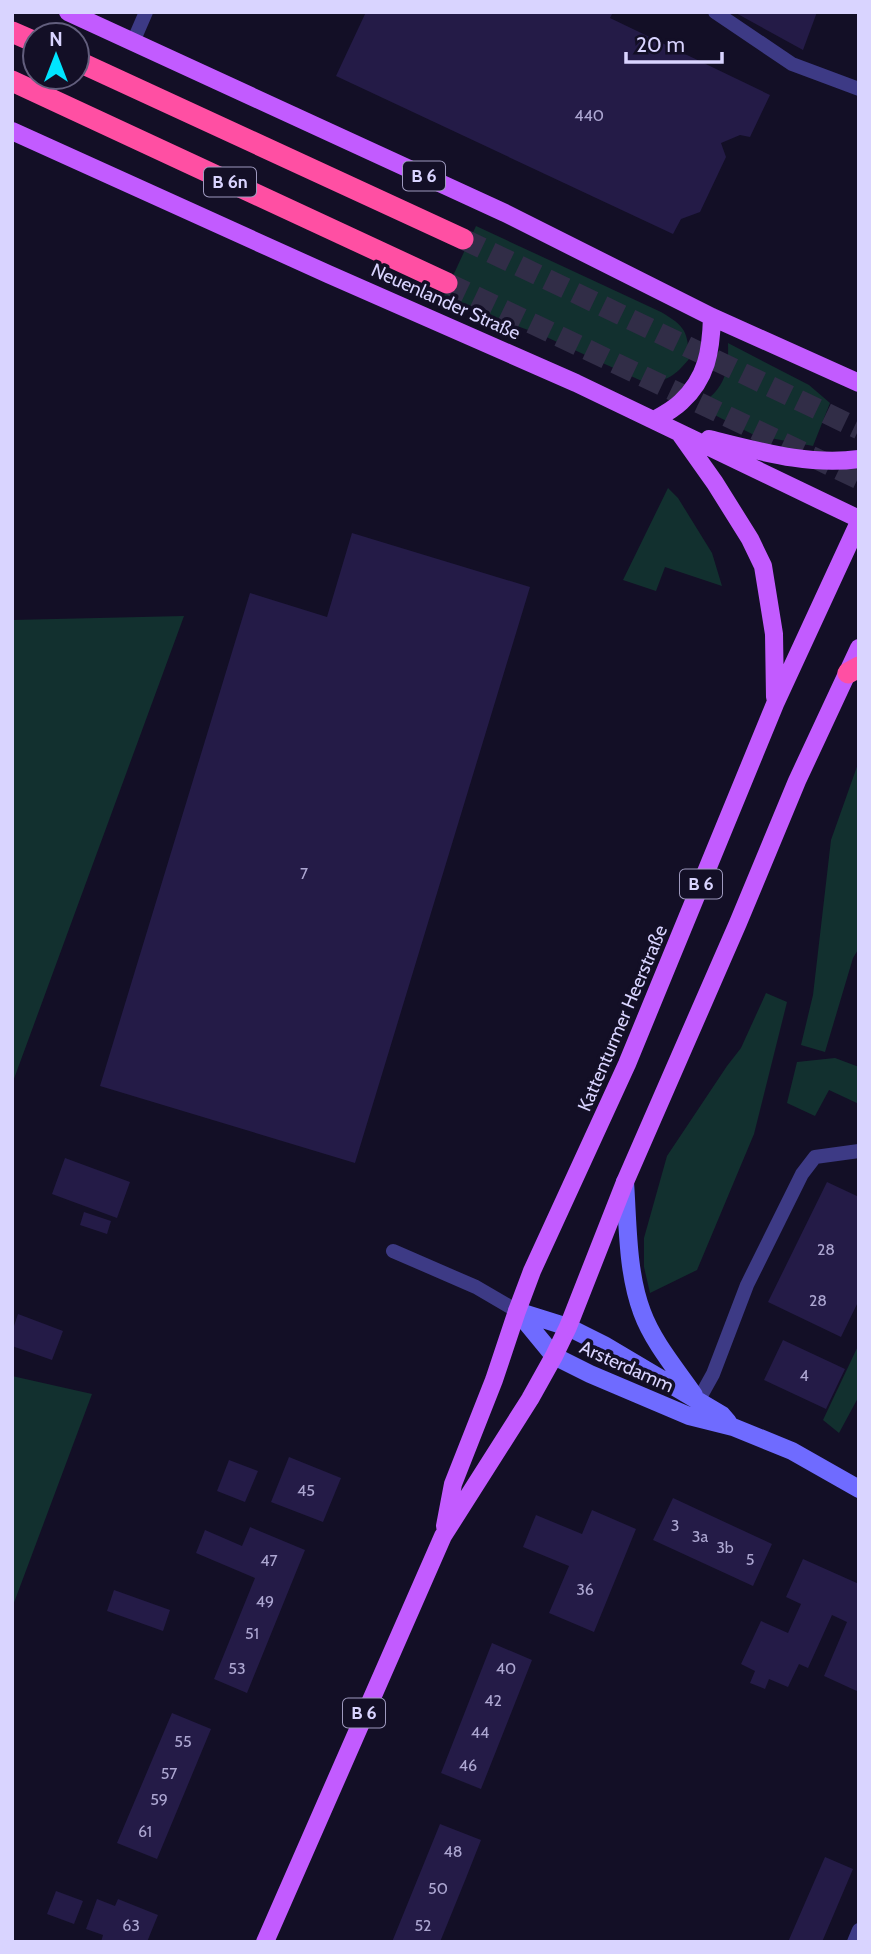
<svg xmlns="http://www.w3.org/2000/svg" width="871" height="1954" viewBox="0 0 871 1954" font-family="Cabin,sans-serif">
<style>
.green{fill:#12302f}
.building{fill:#241b47}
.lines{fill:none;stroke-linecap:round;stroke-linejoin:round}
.highway-tunnel{stroke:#312d47;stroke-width:21;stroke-dasharray:21 10;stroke-linecap:butt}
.lane{stroke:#3d3a85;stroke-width:14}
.secondary{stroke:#6f6bff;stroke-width:18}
.primary{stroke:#c25bff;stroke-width:18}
.highway{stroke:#ff4fa3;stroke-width:21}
.labels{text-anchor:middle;stroke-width:7;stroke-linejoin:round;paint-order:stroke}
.number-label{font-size:16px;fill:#aca6d1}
.shield{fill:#130f26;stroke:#9e99be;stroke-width:2}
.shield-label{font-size:18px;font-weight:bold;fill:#d9d4ff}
.street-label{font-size:19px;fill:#d9d4ff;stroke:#130f26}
</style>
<rect width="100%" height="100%" fill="#130f26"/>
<path class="green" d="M476,226L661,312C685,326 688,331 689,359C675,376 667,381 646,383L542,335L500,320L440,304Z
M728,343L809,385L830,403L813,446L754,435L697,406C724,391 729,373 728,343Z
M668,488L678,498L712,553L722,586L665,567L656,591L623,580Z
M184,616L15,1076L12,1084V620Z
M859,761V948L853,958L825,1052L801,1045L813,995L831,840Z
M766,993L787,1002L754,1134L697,1270L650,1293L644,1267V1238L667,1156L727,1066L741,1048Z
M835,1058L859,1067V1104L829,1090L815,1116L787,1103L797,1062Z
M859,1344V1396L839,1433L823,1420Z
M12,1376L92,1394L12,1608Z"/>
<path class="building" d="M366,12H613L610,18L770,95L750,137L740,135L721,143L726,157L700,212L681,219L673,234L336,76Z
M734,12H817L803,50Z
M352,533L530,587L355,1163L100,1086L250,593L327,617Z
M65,1158L130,1182L117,1218L52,1194Z
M827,1182L859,1197V1300L841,1337L768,1302Z
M84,1212L111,1221L107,1234L80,1225Z
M18,1314L63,1331L52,1360L12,1346V1332Z
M783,1340L845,1369L826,1409L764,1380Z
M289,1457L341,1478L323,1522L271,1502Z
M229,1460L258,1471L245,1502L217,1491Z
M673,1498L772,1544L753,1586L653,1540Z
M592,1510L636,1529L594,1632L549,1613L569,1566L523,1547L536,1515L582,1534Z
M250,1527L305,1550L247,1693L214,1679L255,1578L196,1553L205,1530L242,1546Z
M803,1559L859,1584V1692L824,1676L847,1622L832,1615L808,1668L799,1664L788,1687L769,1679L765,1689L750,1683L755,1671L741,1664L761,1621L788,1633L801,1604L786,1597Z
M114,1590L170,1610L163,1631L107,1611Z
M492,1643L532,1660L481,1789L441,1773Z
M172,1713L211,1729L157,1859L117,1843Z
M440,1824L481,1840L466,1878L440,1942H392Z
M825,1857L853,1869L822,1942H788Z
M56,1891L83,1901L74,1924L47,1914Z
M97,1899L115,1906L118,1899L158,1915L147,1942H101L103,1935L86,1929Z"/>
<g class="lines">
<path class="highway-tunnel" d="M463,239L859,429
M447,283L859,479"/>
<path class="lane" d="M715,12L792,64L859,89
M133,42L146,12
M393,1251L476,1287L517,1311
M698,1401L713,1374L747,1285L802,1174L815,1157L859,1151
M854,1942L859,1930"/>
<path class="secondary" d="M625,1182C628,1225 627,1272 642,1312C653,1342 676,1369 694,1395
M517,1311L554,1356L590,1374L689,1416L733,1427L792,1451L859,1489
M517,1311L568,1327L604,1345L722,1415L728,1422"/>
<path class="primary" d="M68,12L505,213L712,317L859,383
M12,131L328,274L576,383L859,519
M654,420C663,415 674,409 681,402C707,378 711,351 712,317
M681,435L715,483L750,539L763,566L774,634L775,697
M709,439C759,451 808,466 859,459
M445,1526L453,1484L494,1380L517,1311L532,1271L627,1064L775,704L859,522
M265,1942L443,1536L530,1399L554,1356L568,1327L625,1182L738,923L797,781L859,648"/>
<path class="highway" d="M12,32L35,42
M77,61L463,239
M12,81L447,283
M848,673L859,667"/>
</g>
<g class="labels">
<g class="number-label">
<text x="589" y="121">440</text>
<text x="304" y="879">7</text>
<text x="826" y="1255">28</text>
<text x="818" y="1306">28</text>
<text x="804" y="1381">4</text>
<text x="306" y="1496">45</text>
<text x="675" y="1531">3</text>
<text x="700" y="1542">3a</text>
<text x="725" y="1553">3b</text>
<text x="750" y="1565">5</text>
<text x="269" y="1566">47</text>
<text x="585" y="1595">36</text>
<text x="265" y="1607">49</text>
<text x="252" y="1639">51</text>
<text x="237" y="1674">53</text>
<text x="506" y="1674">40</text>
<text x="493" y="1706">42</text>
<text x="480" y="1738">44</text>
<text x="183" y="1747">55</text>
<text x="468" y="1771">46</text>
<text x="169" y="1779">57</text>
<text x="159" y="1805">59</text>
<text x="145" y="1837">61</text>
<text x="453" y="1857">48</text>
<text x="438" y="1894">50</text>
<text x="131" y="1931">63</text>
<text x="423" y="1931">52</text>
</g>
<g class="shield">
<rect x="403" y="161.5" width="42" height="29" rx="5"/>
<rect x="204" y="167.5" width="52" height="29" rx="5"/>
<rect x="680" y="869.5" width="42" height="29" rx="5"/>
<rect x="343" y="1698.5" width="42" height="29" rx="5"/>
</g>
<g class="shield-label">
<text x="424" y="182">B 6</text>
<text x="230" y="188">B 6n</text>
<text x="701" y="890">B 6</text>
<text x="364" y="1719">B 6</text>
</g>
<g class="street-label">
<text transform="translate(446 301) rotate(24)" y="7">Neuenlander Straße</text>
<text transform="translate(622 1018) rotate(-67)" y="7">Kattenturmer Heerstraße</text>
<text transform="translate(627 1366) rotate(24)" y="7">Arsterdamm</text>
</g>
</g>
<rect width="871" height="1954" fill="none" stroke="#d9d4ff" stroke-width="28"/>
<g transform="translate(56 56)"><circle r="33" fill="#130f26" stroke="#625e7d" stroke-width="2"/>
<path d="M0-5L12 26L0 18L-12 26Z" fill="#00e5ff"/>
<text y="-10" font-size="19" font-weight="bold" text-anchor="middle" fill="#d9d4ff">N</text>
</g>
<path d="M626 52v10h96v-10" fill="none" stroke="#d9d4ff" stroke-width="3.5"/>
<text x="636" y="52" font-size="21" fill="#d9d4ff" stroke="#130f26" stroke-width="5" paint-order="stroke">20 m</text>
</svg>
